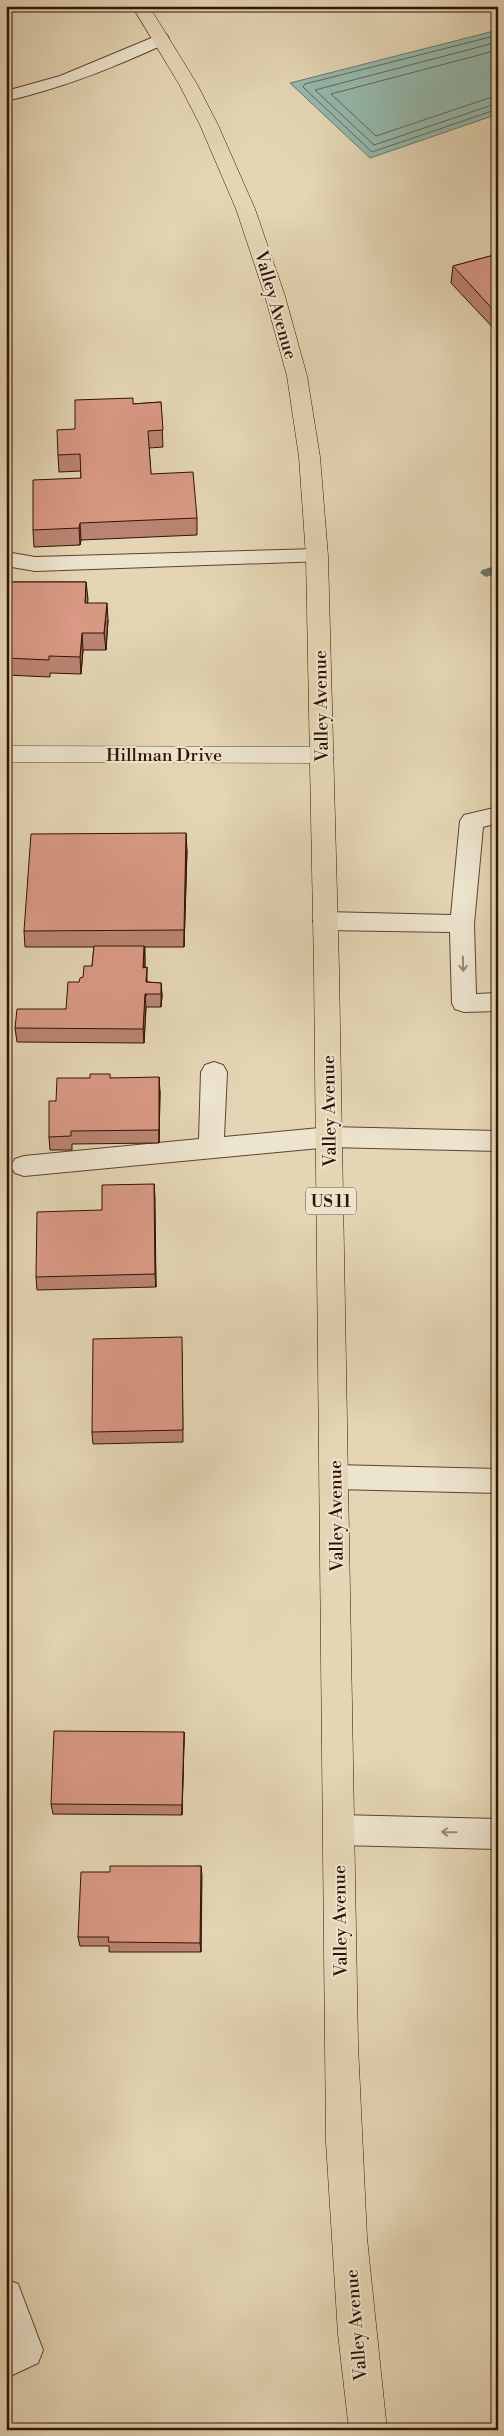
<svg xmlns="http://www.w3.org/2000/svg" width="504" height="2436" viewBox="0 0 504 2436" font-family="'Libre Bodoni',serif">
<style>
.water{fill:#95b9ad;stroke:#6d7669}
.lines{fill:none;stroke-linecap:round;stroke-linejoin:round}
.shore{stroke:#646658;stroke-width:1}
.stream{fill:#6d7669;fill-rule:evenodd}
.lane-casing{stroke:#5e432f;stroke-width:2}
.street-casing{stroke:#5e432f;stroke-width:1}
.primary-casing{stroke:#321203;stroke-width:1}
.lane{fill:#ede4ce;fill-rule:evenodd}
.street{fill:#ede4ce;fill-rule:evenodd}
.primary{fill:#e4d5b4;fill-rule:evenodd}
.wall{fill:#bb8472;stroke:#321203}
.shaded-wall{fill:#986b5c;stroke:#321203}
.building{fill:#d99984;stroke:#321203}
.oneway{stroke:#998673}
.labels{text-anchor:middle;stroke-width:4;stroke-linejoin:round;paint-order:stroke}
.shield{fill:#ede4ce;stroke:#6a5140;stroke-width:1}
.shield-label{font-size:16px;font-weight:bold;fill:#321203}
.street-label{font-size:18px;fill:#321203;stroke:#ede4ce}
</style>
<rect width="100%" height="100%" fill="#e4d5b4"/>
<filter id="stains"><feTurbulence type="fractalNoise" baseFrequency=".004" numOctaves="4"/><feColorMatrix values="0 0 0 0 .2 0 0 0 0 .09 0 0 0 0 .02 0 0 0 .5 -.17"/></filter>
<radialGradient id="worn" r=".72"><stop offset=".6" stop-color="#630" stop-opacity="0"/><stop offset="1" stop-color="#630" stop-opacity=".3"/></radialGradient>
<path class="water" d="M498,30V114L370,158L290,83Z"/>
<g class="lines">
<path class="shore" d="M498,35L305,84L303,87L372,152L498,109
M498,42L315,90L374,145L498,103
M498,50L331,94L376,136L498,95"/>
<path class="stream" d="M498,565V573L486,577L480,573L482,570Z"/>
<defs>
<path id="lane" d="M161,34L167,35L169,39L167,43C115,67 63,88 6,101V91L60,76Z
M317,549L324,551L327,556L324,561L35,571L6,566V552L35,557Z
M498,807V823L483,827L474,924L476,994L498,993V1011L464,1012L455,1009L452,1003L450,932L325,930L317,927L313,921L317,915L325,912L451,915L460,821L464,815Z
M214,1062L223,1065L227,1072L224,1137L330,1127L498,1131V1151L330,1147L24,1176L15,1173L11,1166L15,1159L24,1156L199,1139L201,1072L205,1065Z
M335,1465L498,1469V1493L335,1489L325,1486L321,1477L325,1468Z
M340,1815L498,1819V1849L340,1845L329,1840L324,1830L329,1820Z
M6,2279L18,2284L43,2350L38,2363L6,2378Z"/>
<path id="street" d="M6,746L322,747L330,749L334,755L330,761L322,763L6,762Z"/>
<path id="primary" d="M132,6H149L197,84L218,125L255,209L285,296L307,376L320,457L328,556L339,970L358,2045L367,2238L387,2430H349L338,2334L326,2142L314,970L306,556L299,457L287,376L265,296L236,209L200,125L179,84Z"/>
</defs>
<use href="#lane" class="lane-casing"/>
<use href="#street" class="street-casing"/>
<use href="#primary" class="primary-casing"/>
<use href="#lane" class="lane"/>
<use href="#street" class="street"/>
<use href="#primary" class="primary"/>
</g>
<path class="wall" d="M498,254V333L451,283L453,266Z
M161,402L163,447L149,448L151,474L197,518V535L81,540L80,545L34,547L33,530L81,478V471L59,472L58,455L75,429L133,404Z
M6,582H86L87,603L108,620L106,650H83L81,674L50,673V677L6,675Z
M187,850L184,947H145V968L147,982L161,983L162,996L161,1007H146L144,1043L17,1042L15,1028L66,1009L79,982L92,966L94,947H25L24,931Z
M111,1078L160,1091L159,1143L72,1144V1150H50L49,1137L56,1101Z
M154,1184L156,1287L37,1290L36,1277L102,1210Z
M182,1350L183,1442L93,1444L92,1432Z
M184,1732V1742L182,1815L53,1814L51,1804Z
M201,1866V1952H109V1946H80L78,1937L110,1872Z"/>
<path class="shaded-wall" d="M80,523L81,540L80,545L79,528Z
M86,582L88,599L86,620L85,603Z
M107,603L108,620L106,650L104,633Z
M82,633L83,650L81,674L80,657Z
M186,833L187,850L184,947V930Z
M144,946L145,960L144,982L143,968Z
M147,967V981L146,996V982Z
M161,983L162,996L161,1007Z
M145,994L146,1007L144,1043L143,1029Z
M159,1077L160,1091L159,1143Z
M154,1184L155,1197L156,1287L155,1274Z
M184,1732V1742L182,1815V1805Z
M201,1866L202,1876L201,1952L200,1943Z"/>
<path class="building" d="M498,254V315L453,266Z
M133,398V404L161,402L163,430L148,431L151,474L193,472L197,518L80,523L79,528L33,530V480L81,478L80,454L58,455L57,430L75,429V400Z
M6,582H86L85,603H107L104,633H82L80,657L49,656V660L6,658Z
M186,833L184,930L24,931L31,834Z
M94,946H144L143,968L147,967L146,982L161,983V994H145L143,1029L15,1028L17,1009H66L68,982H79L80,978L83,977L84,966H92Z
M90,1074H110V1078L159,1077V1130L71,1131V1136L49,1137V1101H56L57,1078H90Z
M154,1184L155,1274L36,1277L37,1212L102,1210V1185Z
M182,1337L183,1430L92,1432L93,1339Z
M54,1731L184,1732L182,1805L51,1804Z
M110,1866H201L200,1943L108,1942L109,1937H78L81,1872H110Z"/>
<defs><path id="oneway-shaft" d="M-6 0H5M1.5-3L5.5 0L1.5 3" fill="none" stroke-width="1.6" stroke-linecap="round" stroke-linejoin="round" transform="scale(1.25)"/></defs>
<g class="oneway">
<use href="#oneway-shaft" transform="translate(463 964) rotate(89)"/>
<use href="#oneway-shaft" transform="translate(449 1832) rotate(-179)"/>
</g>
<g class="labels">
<rect class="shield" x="306" y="1187.5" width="50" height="27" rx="4"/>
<g class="shield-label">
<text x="331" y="1207">US 11</text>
</g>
<g class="street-label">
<text transform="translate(276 305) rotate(74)" y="6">Valley Avenue</text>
<text transform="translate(321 706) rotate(-91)" y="6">Valley Avenue</text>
<text x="164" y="761">Hillman Drive</text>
<text transform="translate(329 1111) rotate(-91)" y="6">Valley Avenue</text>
<text transform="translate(336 1516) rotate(-91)" y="6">Valley Avenue</text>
<text transform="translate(340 1921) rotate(-91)" y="6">Valley Avenue</text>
<text transform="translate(356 2325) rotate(-95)" y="6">Valley Avenue</text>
</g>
</g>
<rect width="504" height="2436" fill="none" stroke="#e4d5b4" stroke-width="25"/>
<rect x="8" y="8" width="489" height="2421" fill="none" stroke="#321203" stroke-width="2.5"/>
<rect x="12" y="12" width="479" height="2411" fill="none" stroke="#321203"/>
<rect width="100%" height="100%" filter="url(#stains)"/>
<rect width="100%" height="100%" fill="url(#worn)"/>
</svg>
